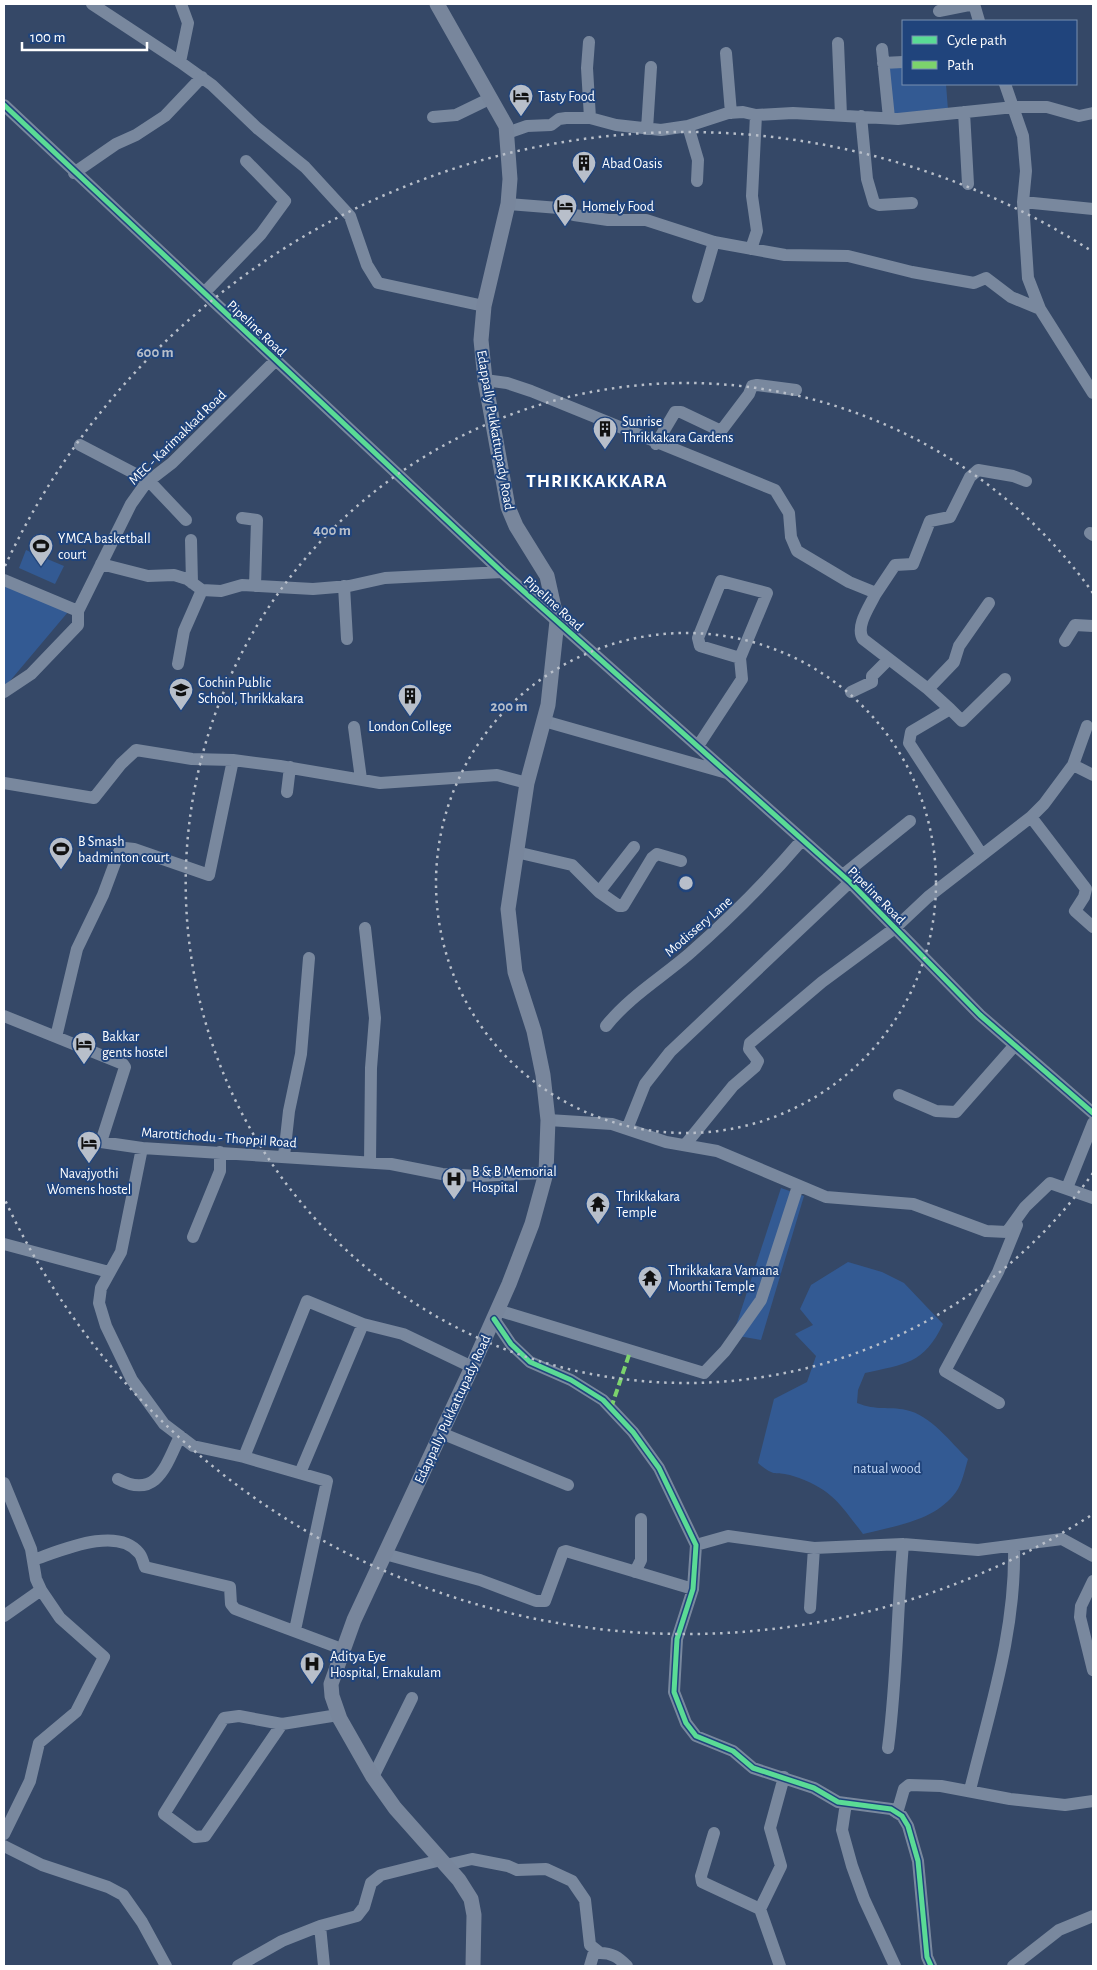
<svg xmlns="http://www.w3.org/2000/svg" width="1097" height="1970" viewBox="0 0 1097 1970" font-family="'Alegreya Sans',sans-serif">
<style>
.green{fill:#335a93}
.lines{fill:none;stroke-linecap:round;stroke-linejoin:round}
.minor{stroke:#79889e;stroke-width:12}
.major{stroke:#78869c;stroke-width:15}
.quiet{stroke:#7cd36c;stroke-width:4;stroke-dasharray:8 4;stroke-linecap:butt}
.cycleway-casing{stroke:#20447c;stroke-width:8}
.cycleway{stroke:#5adb95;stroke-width:5}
.ring{fill:none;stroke:#b8bfca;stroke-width:2.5;stroke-dasharray:2.5 5}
.labels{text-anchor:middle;stroke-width:4;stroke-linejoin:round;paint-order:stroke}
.poi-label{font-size:14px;fill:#fff;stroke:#20447c;text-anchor:start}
.street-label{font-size:14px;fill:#fff;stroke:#20447c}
.park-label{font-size:14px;fill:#c6d9f5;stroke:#20447c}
.district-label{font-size:19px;font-weight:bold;letter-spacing:1px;fill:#fff;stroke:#20447c}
.centre{fill:#b8bfca;stroke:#20447c;stroke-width:2.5}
.ring-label{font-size:15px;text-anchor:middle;font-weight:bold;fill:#b8bfca;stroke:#20447c;stroke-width:4;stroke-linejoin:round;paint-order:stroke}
</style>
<rect width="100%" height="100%" fill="#354867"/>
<path class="green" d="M903,64V84H946L948,110L891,116L886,66Z
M26,550L64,566L55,584L19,568Z
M4,585L68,612L4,688Z
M781,1188L804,1196L761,1340L733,1335Z
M848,1262L882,1272L904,1283L943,1324C924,1364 905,1364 865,1373L858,1390L857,1403C877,1411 888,1406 906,1410C931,1415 950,1442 968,1459C965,1469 962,1484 956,1492C935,1521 895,1526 863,1534C840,1504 831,1488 793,1476C774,1470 777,1479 758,1463L774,1399L807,1382L816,1356L795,1334L813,1325L800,1309L811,1285Z"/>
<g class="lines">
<path class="minor" d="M92,4L180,62
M181,4L188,23L180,62L212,85L257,128L305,167L350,216L367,265L378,283L484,306
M974,4L979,21
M939,11L974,4
M589,42L587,68L590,118
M838,43L841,115
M882,49L889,118
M726,53L731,113
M883,63L903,62
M1005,84L1023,136L1026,171L1023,202L1028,278L1040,309
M4,105L502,572L850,882L980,1015L1093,1113
M964,112L968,184
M861,116L867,179L874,203L879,205L912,203
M433,117L456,115L489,99
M688,126L698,160L697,181
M647,129L651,67
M507,133L527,126L551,125L559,119L566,118H590L616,125L661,130L688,126L728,113L743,112L756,115L793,113L898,119L1014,107H1047L1079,116L1093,113
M74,173L116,144L136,135L165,116L202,77
M1023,202L1093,209
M508,204L559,208L574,215L608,220H646L714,242L785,255L848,256L912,272L974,283L986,278L1011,297L1040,309L1093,393
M751,249L757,231L752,196L756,115
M204,293L261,234L285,201L246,161
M698,297L714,242
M485,380L507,383L531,391L775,490L789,513L791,537L797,551L849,582L876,593C870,606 855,626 863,639L928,689
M656,444L675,412H681L721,431L749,394L752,386L757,385L796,390
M80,445L149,481L186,520
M242,518L257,520L255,586
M1090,533L1093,535
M191,540L192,583
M101,564L148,576L174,575L187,579L202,590L221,591L242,585L313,589L349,586L385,578L502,572
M4,580L78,611
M344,586L347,639
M875,595L895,565L913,564L930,521L950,517L970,477L978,470L1013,476L1026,481
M1065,641L1075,625L1093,626
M178,664L184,631L202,590
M4,692L31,674L78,625V611L131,504L146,483L172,463L276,360
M851,692L872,682V676L889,659
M950,709L962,721L1005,679
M544,721L727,773
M354,727L361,779
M698,746L742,679L740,658L767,593L721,581L698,638L700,646L740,658
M1073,765L1093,775
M4,783L94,798L121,764L136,750L192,759L233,760L280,766L380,783L497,775L527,783
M287,792L290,767
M1031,817L1086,889L1084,897L1075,911L1093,927
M516,852L572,865L599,892L634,847
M982,855L909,743L911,732L950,709L928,689L954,662L959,646L989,603
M843,875L910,821
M599,892L619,906H623L652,858L657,854L681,861
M365,928L375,1018L371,1068L370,1163
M4,1016L123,1064L125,1067L101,1142L142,1148L391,1164L442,1174L478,1176L546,1173
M606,1026C629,997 661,978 689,954C730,918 767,881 802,840
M56,1037L77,949L103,895L119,852L125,848L134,849L209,875L233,760
M899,1095L936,1111L956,1112L1015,1045
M548,1120L612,1124L666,1142L717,1151L826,1197L913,1204L986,1231L1007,1232L1025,1207L1050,1183L1093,1198
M627,1129L645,1084L670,1052L850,882
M685,1145L733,1086L755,1067L758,1061L749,1049L750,1043L822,982L895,928L928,897L1031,817L1044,804L1073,765L1087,726
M142,1148L121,1252L101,1288L99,1303L106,1326L132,1380L164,1424L193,1446L244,1457
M284,1156L289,1111L301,1054L309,958
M1067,1188L1093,1123
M193,1237L220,1171V1152
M4,1244L109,1272
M497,1310L704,1373L725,1351L761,1300L798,1186
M494,1319L511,1344L530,1362L571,1380L603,1400L633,1432L659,1468L696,1545L693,1589L677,1639L674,1692L686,1723L696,1736L733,1751L753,1768L814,1788L838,1802L891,1809L902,1816L908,1826L918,1861L927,1957L931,1966
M999,1403L945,1371L998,1272L1017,1225
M441,1433L568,1485
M300,1473L363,1324L403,1334L472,1367
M118,1479C157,1500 166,1465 180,1436
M4,1483L31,1549L36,1579L41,1590L60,1618L104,1657L76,1712L39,1743L30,1781L4,1834
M696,1545L728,1536L814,1548L903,1544L978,1550L1062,1539L1093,1556
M385,1554L480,1580L536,1601H545L563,1552L566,1551L693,1589
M33,1560C60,1551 117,1525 139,1553C142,1556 143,1562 145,1567L230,1587L231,1604L235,1609L342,1649
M635,1572L641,1560V1519
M1093,1581L1081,1606L1080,1617L1093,1670
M810,1608L814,1548
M4,1616L41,1590
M295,1630L327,1481L244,1457L307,1301L363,1324
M282,1724L205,1836L195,1837L164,1814L224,1718L239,1716L282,1724L338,1715
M888,1748C897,1680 897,1612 903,1544
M373,1777L412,1698
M970,1790C990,1708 1016,1631 1014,1546
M846,1803L842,1830L852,1866L864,1899L895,1966
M897,1813L904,1789L909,1785L941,1786L1010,1799L1065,1805L1093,1801
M714,1833L701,1876L702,1882L760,1909L780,1966
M4,1846L42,1865L108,1887L123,1895L142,1922L166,1966
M446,1865L472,1859L508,1866L517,1870L546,1869L572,1881L585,1900L590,1945L600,1953C612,1953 618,1957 627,1966
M760,1909L781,1866L770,1828L784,1777
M320,1926L324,1966
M238,1966L282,1941L320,1926L357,1916L364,1907L371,1883L381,1875L441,1860
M590,1966L595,1949
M1013,1966L1059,1930L1093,1916"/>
<path class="major" d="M437,4L506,126L510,179L508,204L484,306L481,340L485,380L508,507L516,526L547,576L557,621L548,705L527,783L508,909L515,972L534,1031L543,1075L548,1120L546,1173L532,1224L509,1284L472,1367L354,1620L331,1684L332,1696L340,1719L373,1777L395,1808L459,1880L471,1899L474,1915L473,1966"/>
<path class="quiet" d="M611,1408L630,1352"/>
<defs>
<path id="cycleway" d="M4,105L502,572L850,882L980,1015L1093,1113
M494,1319L511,1344L530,1362L571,1380L603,1400L633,1432L659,1468L696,1545L693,1589L677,1639L674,1692L686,1723L696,1736L733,1751L753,1768L814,1788L838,1802L891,1809L902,1816L908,1826L918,1861L927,1957L931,1966"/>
</defs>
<use href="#cycleway" class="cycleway-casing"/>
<use href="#cycleway" class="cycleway"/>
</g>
<g class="ring">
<circle cx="686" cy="883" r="250"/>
<path d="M1093 1173A500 500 0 1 1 1093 593"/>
<path d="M1090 1516A751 751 0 0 1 5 1200M5 566A751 751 0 0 1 1090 250"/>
</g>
<defs>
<symbol id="hotel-pin" viewBox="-11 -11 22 30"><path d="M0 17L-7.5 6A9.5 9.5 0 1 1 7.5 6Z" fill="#b8bfca" stroke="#20447c"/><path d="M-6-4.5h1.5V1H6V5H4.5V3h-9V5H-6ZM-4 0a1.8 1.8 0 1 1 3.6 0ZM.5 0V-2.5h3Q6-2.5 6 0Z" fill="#111"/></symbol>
<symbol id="building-pin" viewBox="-11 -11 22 30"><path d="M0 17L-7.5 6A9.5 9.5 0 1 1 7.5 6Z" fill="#b8bfca" stroke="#20447c"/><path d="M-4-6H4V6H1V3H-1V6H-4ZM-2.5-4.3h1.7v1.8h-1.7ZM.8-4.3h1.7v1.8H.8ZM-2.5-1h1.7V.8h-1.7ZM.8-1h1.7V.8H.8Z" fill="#111"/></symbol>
<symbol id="stadium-pin" viewBox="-11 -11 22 30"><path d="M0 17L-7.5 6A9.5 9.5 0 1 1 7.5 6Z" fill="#b8bfca" stroke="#20447c"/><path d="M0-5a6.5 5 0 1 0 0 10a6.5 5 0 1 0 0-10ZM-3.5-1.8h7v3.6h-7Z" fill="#111"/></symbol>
<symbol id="school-pin" viewBox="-11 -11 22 30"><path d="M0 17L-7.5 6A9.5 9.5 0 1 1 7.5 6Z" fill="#b8bfca" stroke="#20447c"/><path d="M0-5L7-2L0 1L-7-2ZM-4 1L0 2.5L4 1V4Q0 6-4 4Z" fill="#111"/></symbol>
<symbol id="hospital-pin" viewBox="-11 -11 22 30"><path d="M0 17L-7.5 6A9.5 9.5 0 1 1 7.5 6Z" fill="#b8bfca" stroke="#20447c"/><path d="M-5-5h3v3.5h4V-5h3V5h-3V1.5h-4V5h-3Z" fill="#111"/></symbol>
<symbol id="temple-pin" viewBox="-11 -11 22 30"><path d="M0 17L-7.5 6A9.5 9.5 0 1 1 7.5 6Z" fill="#b8bfca" stroke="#20447c"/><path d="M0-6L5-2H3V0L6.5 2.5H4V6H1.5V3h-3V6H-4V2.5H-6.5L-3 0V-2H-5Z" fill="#111"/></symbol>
</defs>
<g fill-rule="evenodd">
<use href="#hotel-pin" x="507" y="82" width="28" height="38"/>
<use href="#building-pin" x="570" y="149" width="28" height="38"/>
<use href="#hotel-pin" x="551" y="192" width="28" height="38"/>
<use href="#building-pin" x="591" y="415" width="28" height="38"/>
<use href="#stadium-pin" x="27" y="532" width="28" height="38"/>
<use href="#school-pin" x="167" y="676" width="28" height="38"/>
<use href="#building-pin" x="396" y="682" width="28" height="38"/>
<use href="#stadium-pin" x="47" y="835" width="28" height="38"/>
<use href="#hotel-pin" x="70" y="1030" width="28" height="38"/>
<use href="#hotel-pin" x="75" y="1129" width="28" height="38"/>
<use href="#hospital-pin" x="440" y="1165" width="28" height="38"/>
<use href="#temple-pin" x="584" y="1190" width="28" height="38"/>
<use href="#temple-pin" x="636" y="1264" width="28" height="38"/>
<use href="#hospital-pin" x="298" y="1650" width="28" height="38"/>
</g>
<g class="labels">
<g class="poi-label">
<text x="538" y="101">Tasty Food</text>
<text x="602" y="168">Abad Oasis</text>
<text x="582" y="211">Homely Food</text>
<text x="622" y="426">Sunrise<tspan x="622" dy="16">Thrikkakara Gardens</tspan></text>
<text x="58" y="543">YMCA basketball<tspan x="58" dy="16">court</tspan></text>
<text x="198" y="687">Cochin Public<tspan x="198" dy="16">School, Thrikkakara</tspan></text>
<text x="410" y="731" text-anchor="middle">London College</text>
<text x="78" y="846">B Smash<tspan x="78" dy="16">badminton court</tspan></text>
<text x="102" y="1041">Bakkar<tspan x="102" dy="16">gents hostel</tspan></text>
<text x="472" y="1176">B &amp; B Memorial<tspan x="472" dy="16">Hospital</tspan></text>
<text x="89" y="1178" text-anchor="middle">Navajyothi<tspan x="89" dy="16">Womens hostel</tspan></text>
<text x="616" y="1201">Thrikkakara<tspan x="616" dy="16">Temple</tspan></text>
<text x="668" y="1275">Thrikkakara Vamana<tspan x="668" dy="16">Moorthi Temple</tspan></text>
<text x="330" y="1661">Aditya Eye<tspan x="330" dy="16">Hospital, Ernakulam</tspan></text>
</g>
<g class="street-label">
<text transform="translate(257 328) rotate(43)" y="5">Pipeline Road</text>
<text transform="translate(496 430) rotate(80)" y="5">Edappally Pukkattupady Road</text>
<text transform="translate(177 437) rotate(-44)" y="5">MEC - Karimakkad Road</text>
<text transform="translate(554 603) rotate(42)" y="5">Pipeline Road</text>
<text transform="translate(877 895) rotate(45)" y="5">Pipeline Road</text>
<text transform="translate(698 926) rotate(-41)" y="5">Modissery Lane</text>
<text transform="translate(219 1137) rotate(4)" y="5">Marottichodu - Thoppil Road</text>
<text transform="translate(452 1409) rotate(-65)" y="5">Edappally Pukkattupady Road</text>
</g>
<g class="park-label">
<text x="887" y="1473">natual wood</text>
</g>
<g class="district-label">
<text x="597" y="487">THRIKKAKKARA</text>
</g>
</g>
<circle cx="686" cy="883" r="8" class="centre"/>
<g class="ring-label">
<text x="155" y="357">600 m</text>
<text x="332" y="535">400 m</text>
<text x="509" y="711">200 m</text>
</g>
<rect width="1097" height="1970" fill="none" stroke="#ffffff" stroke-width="10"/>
<rect x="902" y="20" width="175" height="65" fill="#20447c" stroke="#798fb0"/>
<rect x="912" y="36" width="25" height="8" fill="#5adb95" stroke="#798fb0"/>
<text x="947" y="45" font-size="15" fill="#ffffff">Cycle path</text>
<rect x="912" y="61" width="25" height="8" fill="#7cd36c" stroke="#798fb0"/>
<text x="947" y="70" font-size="15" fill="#ffffff">Path</text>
<path d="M22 42v8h125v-8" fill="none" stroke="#ffffff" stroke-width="2.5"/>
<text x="30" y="42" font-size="15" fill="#ffffff" stroke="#20447c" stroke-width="4" paint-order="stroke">100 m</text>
</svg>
